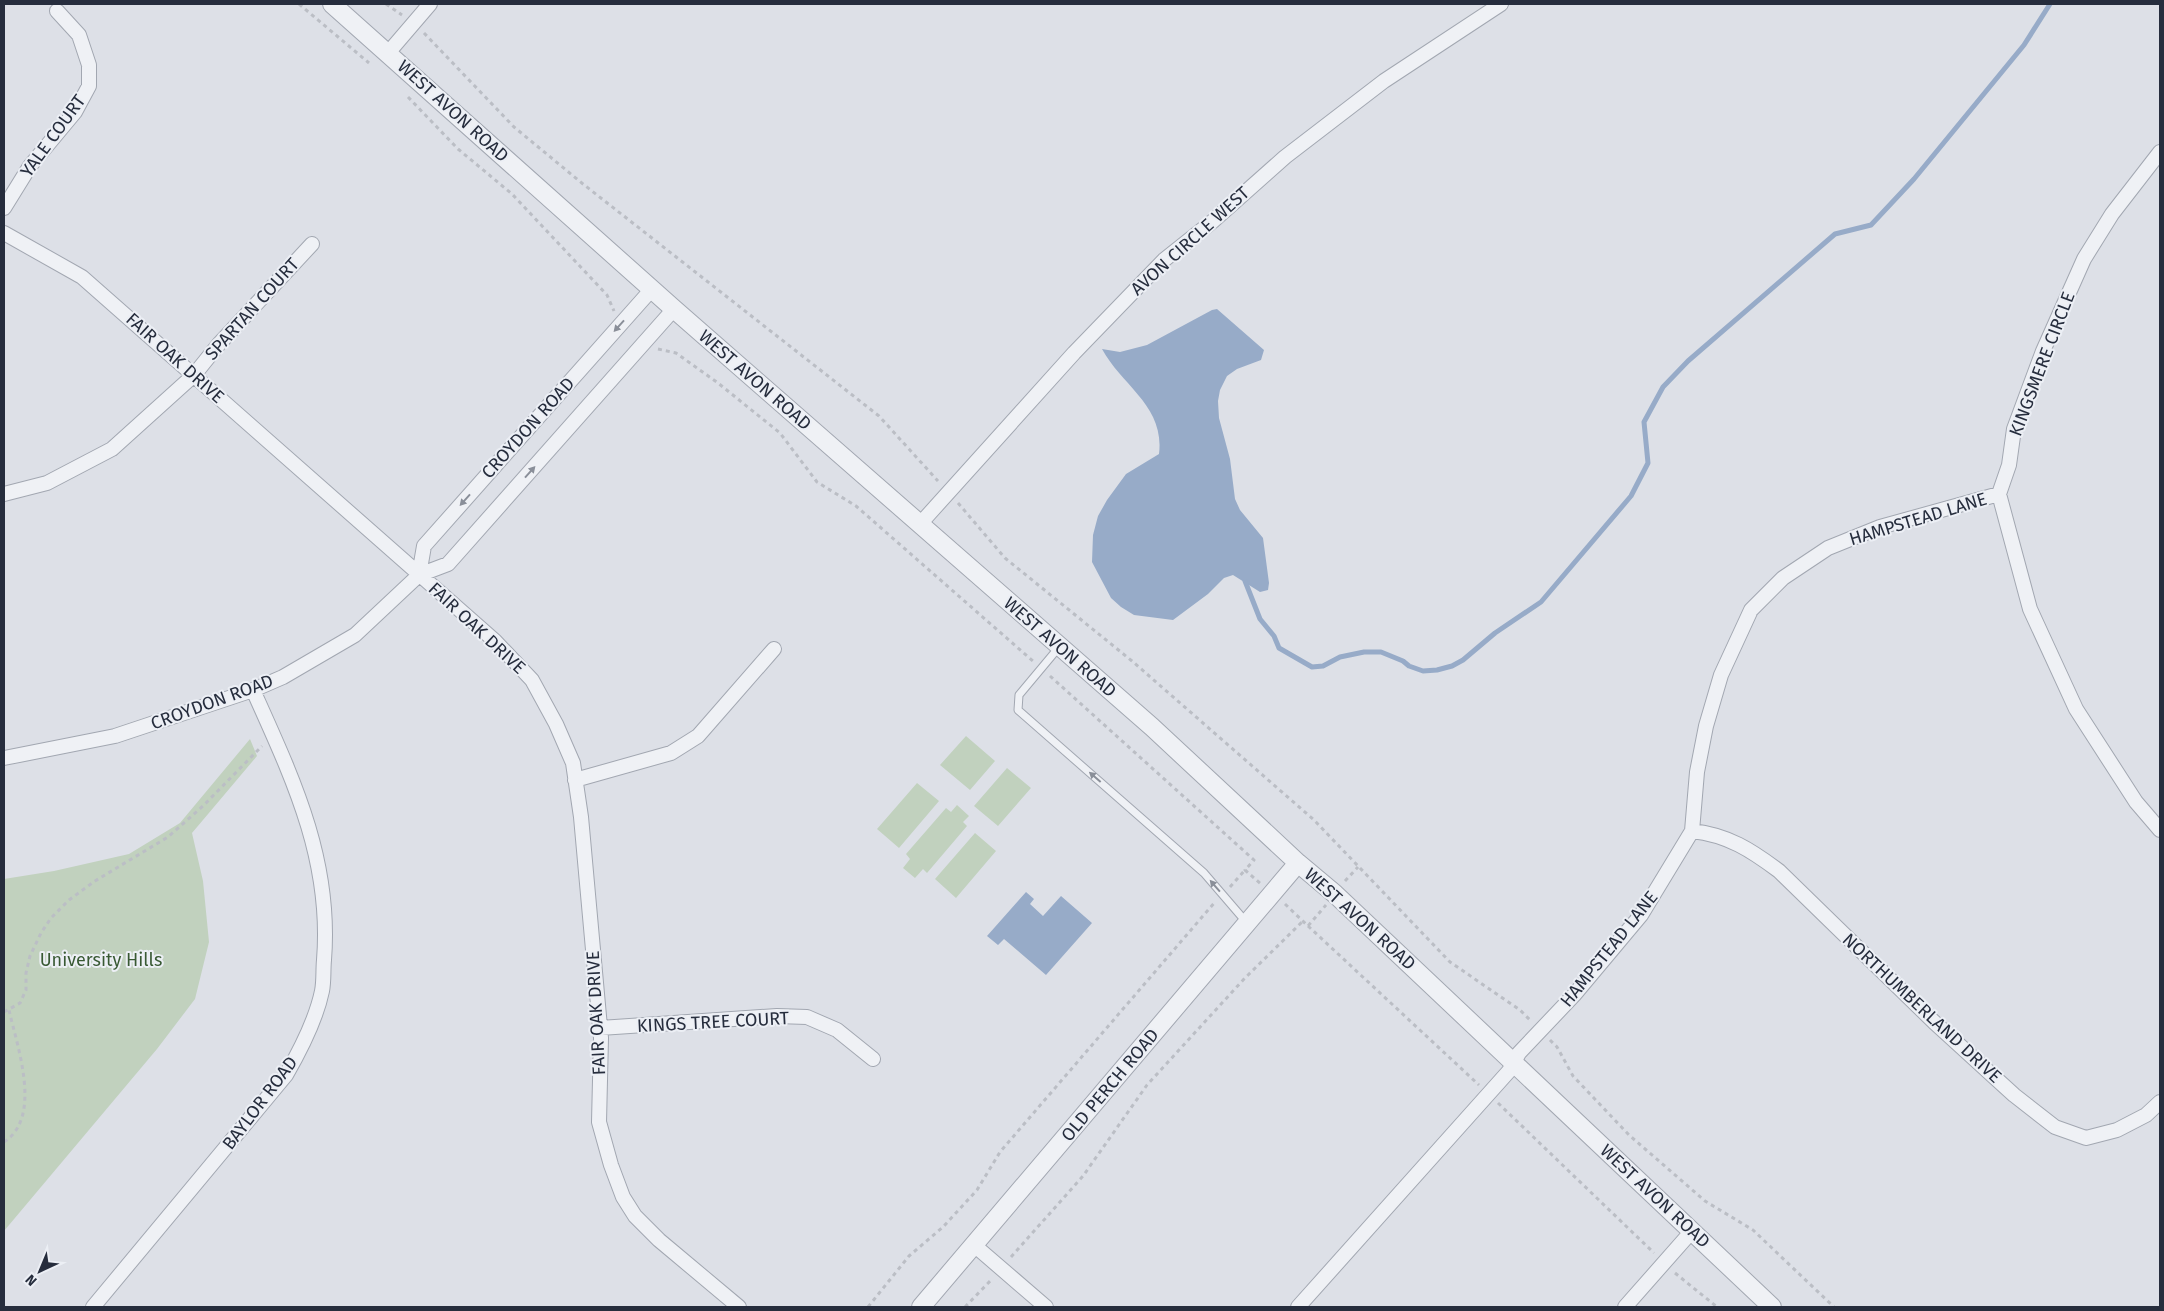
<svg xmlns="http://www.w3.org/2000/svg" width="2164" height="1311" viewBox="0 0 2164 1311" font-family="'Fira Sans',sans-serif">
<style>
.green{fill:#c1d1be}
.water{fill:#97abc8}
.lines{fill:none;stroke-linecap:round;stroke-linejoin:round}
.stream{stroke:#97abc8;stroke-width:5}
.service-casing{stroke:#a2a7b1;stroke-width:9}
.minor-casing{stroke:#a2a7b1;stroke-width:16}
.tertiary-casing{stroke:#a2a7b1;stroke-width:20}
.path{stroke:#bbbec5;stroke-width:3;stroke-dasharray:4 4;stroke-linecap:butt}
.service{stroke:#eff1f5;stroke-width:7}
.minor{stroke:#eff1f5;stroke-width:14}
.tertiary{stroke:#eff1f5;stroke-width:18}
.oneway{fill:#8a8f99}
.labels{text-anchor:middle;stroke-width:4;stroke-linejoin:round;paint-order:stroke}
.street-label{font-size:18px;fill:#262d3d;stroke:#eceff5}
.park-label{font-size:18px;fill:#385933;stroke:#eceff5}
</style>
<rect width="100%" height="100%" fill="#dde0e7"/>
<path class="green" d="M966,736L995,761L970,790L940,765Z
M250,739L257,756L192,833L203,881L209,942L195,999L157,1049L4,1231V879L54,871L129,854L180,823Z
M1007,768L1031,788L998,826L974,806Z
M917,783L939,801L899,848L877,829Z
M957,805L969,816L963,822L967,826L927,873L923,869L915,878L903,868L910,859L906,854L946,808L951,812Z
M975,833L996,851L956,898L935,879Z"/>
<path class="water" d="M1217,309L1264,350L1261,360L1237,369L1227,376L1220,390L1218,401L1219,418L1230,459L1235,499L1240,510L1263,538L1269,583L1268,590L1260,592L1233,575L1224,578L1208,594L1173,620L1134,615L1121,607L1111,598L1092,562L1093,535L1098,516L1107,500L1126,474L1159,454C1165,406 1122,386 1102,349L1120,352L1147,345L1212,310Z
M1026,892L1034,899L1030,904L1043,916L1061,896L1092,923L1046,975L1004,939L998,945L987,936Z"/>
<g class="lines">
<path class="stream" d="M1245,581L1260,619L1274,636L1279,648L1312,667L1323,666L1340,657L1364,652H1381L1403,661L1409,666L1423,671L1437,670L1452,666L1463,660L1495,633L1541,602L1631,496L1648,463L1644,422L1663,387L1688,361L1835,234L1871,225L1914,179L2024,45L2050,4"/>
<defs>
<path id="service" d="M1060,646L1019,695L1018,710L1204,873L1247,923"/>
<path id="minor" d="M388,53L430,4
M2160,152L2112,214L2084,259L2043,351L2014,429L2009,465L1999,494L2030,609L2076,709L2136,802L2160,830
M4,208L30,166L75,112L89,86V65L79,35L57,11
M4,233L82,277L495,641L532,680L556,724L573,763L581,817L601,1038L599,1122L611,1165L623,1197L635,1216L659,1240L739,1307
M4,494L47,483L112,449L194,375L219,344L312,244
M920,524L1074,353L1164,260L1213,221L1285,157L1384,81L1501,4
M419,575L424,546L652,289
M4,758L115,736L253,690L283,677L355,635L419,575L448,564L674,309
M575,780L671,753L698,736L774,649
M1692,831C1728,835 1751,850 1779,871L1934,1022L2014,1095L2055,1127L2086,1138L2117,1130L2146,1115L2160,1102
M600,1028L777,1016L807,1017L837,1030L873,1059
M974,1245L1046,1307
M93,1307L286,1075C301,1049 316,1020 322,991C324,981 323,970 324,960C332,860 293,779 253,690
M1298,1307L1509,1071L1519,1053L1574,995L1641,915L1692,831L1697,772L1706,726L1721,675L1751,610L1783,578L1828,548L1880,527L1999,494
M1625,1307L1692,1231"/>
<path id="tertiary" d="M332,4L674,309L1152,727L1298,863L1335,894L1772,1307
M921,1307L1298,863"/>
</defs>
<use href="#service" class="service-casing"/>
<use href="#minor" class="minor-casing"/>
<use href="#tertiary" class="tertiary-casing"/>
<path class="path" d="M299,4L369,63
M386,4L402,15
M424,33L514,127L583,184L879,416L938,481
M408,97L458,149L512,194L607,295L614,311
M658,349L676,353L718,383L780,433L817,482L856,506L1034,662
M958,503L1005,558L1132,661L1314,820L1450,962L1520,1010L1530,1020
M1050,676L1254,860L1245,870L1261,884
M1345,881L1358,867
M1230,887L1245,870
M1285,904L1308,926L1326,905
M1308,926L1479,1085
M4,1012L20,1003L26,990V973L30,956L41,933L51,918L69,900L95,881L168,837L203,806L262,746
M1550,1040L1557,1047L1573,1076L1629,1135L1705,1201L1753,1230L1834,1307
M1498,1103L1654,1253
M4,1142C43,1117 17,1046 9,1010
M1011,1257L1083,1176L1147,1085L1244,979L1303,921
M1675,1273L1717,1307
M868,1307L909,1256L943,1227L977,1190L1000,1152L1215,902
M965,1307L992,1279"/>
<use href="#service" class="service"/>
<use href="#minor" class="minor"/>
<use href="#tertiary" class="tertiary"/>
</g>
<defs><path id="oneway-solid" d="M-6-.8H1V-3.2L6.5 0L1 3.2V.8H-6Z" transform="scale(1.25)"/></defs>
<g class="oneway">
<use href="#oneway-solid" transform="translate(619 326) rotate(132)"/>
<use href="#oneway-solid" transform="translate(530 472) rotate(-48)"/>
<use href="#oneway-solid" transform="translate(465 500) rotate(132)"/>
<use href="#oneway-solid" transform="translate(1095 777) rotate(-139)"/>
<use href="#oneway-solid" transform="translate(1215 886) rotate(-131)"/>
</g>
<g class="labels">
<g class="street-label">
<text transform="translate(453 111) rotate(42)" y="6">WEST AVON ROAD</text>
<text transform="translate(53 136) rotate(-54)" y="6">YALE COURT</text>
<text transform="translate(1190 241) rotate(-42)" y="6">AVON CIRCLE WEST</text>
<text transform="translate(252 309) rotate(-48)" y="6">SPARTAN COURT</text>
<text transform="translate(175 358) rotate(42)" y="6">FAIR OAK DRIVE</text>
<text transform="translate(2042 364) rotate(-69)" y="6">KINGSMERE CIRCLE</text>
<text transform="translate(755 380) rotate(41)" y="6">WEST AVON ROAD</text>
<text transform="translate(528 428) rotate(-48)" y="6">CROYDON ROAD</text>
<text transform="translate(1918 519) rotate(-17)" y="6">HAMPSTEAD LANE</text>
<text transform="translate(477 628) rotate(43)" y="6">FAIR OAK DRIVE</text>
<text transform="translate(1060 647) rotate(41)" y="6">WEST AVON ROAD</text>
<text transform="translate(212 702) rotate(-20)" y="6">CROYDON ROAD</text>
<text transform="translate(1360 919) rotate(42)" y="6">WEST AVON ROAD</text>
<text transform="translate(1609 949) rotate(-51)" y="6">HAMPSTEAD LANE</text>
<text transform="translate(1922 1008) rotate(43)" y="6">NORTHUMBERLAND DRIVE</text>
<text transform="translate(596 1013) rotate(-93)" y="6">FAIR OAK DRIVE</text>
<text transform="translate(713 1022) rotate(-3)" y="6">KINGS TREE COURT</text>
<text transform="translate(1110 1085) rotate(-50)" y="6">OLD PERCH ROAD</text>
<text transform="translate(260 1103) rotate(-53)" y="6">BAYLOR ROAD</text>
<text transform="translate(1655 1196) rotate(43)" y="6">WEST AVON ROAD</text>
</g>
<g class="park-label">
<text x="101" y="966">University Hills</text>
</g>
</g>
<rect width="2164" height="1311" fill="none" stroke="#262d3d" stroke-width="10"/>
<g transform="translate(40 1271) rotate(224)" stroke="#eceff5" stroke-width="4" paint-order="stroke">
<path d="M0-4L9 19L0 12L-9 19Z" fill="#262d3d"/>
<text y="-8" font-size="14" font-weight="bold" text-anchor="middle" fill="#262d3d">N</text>
</g>
</svg>
